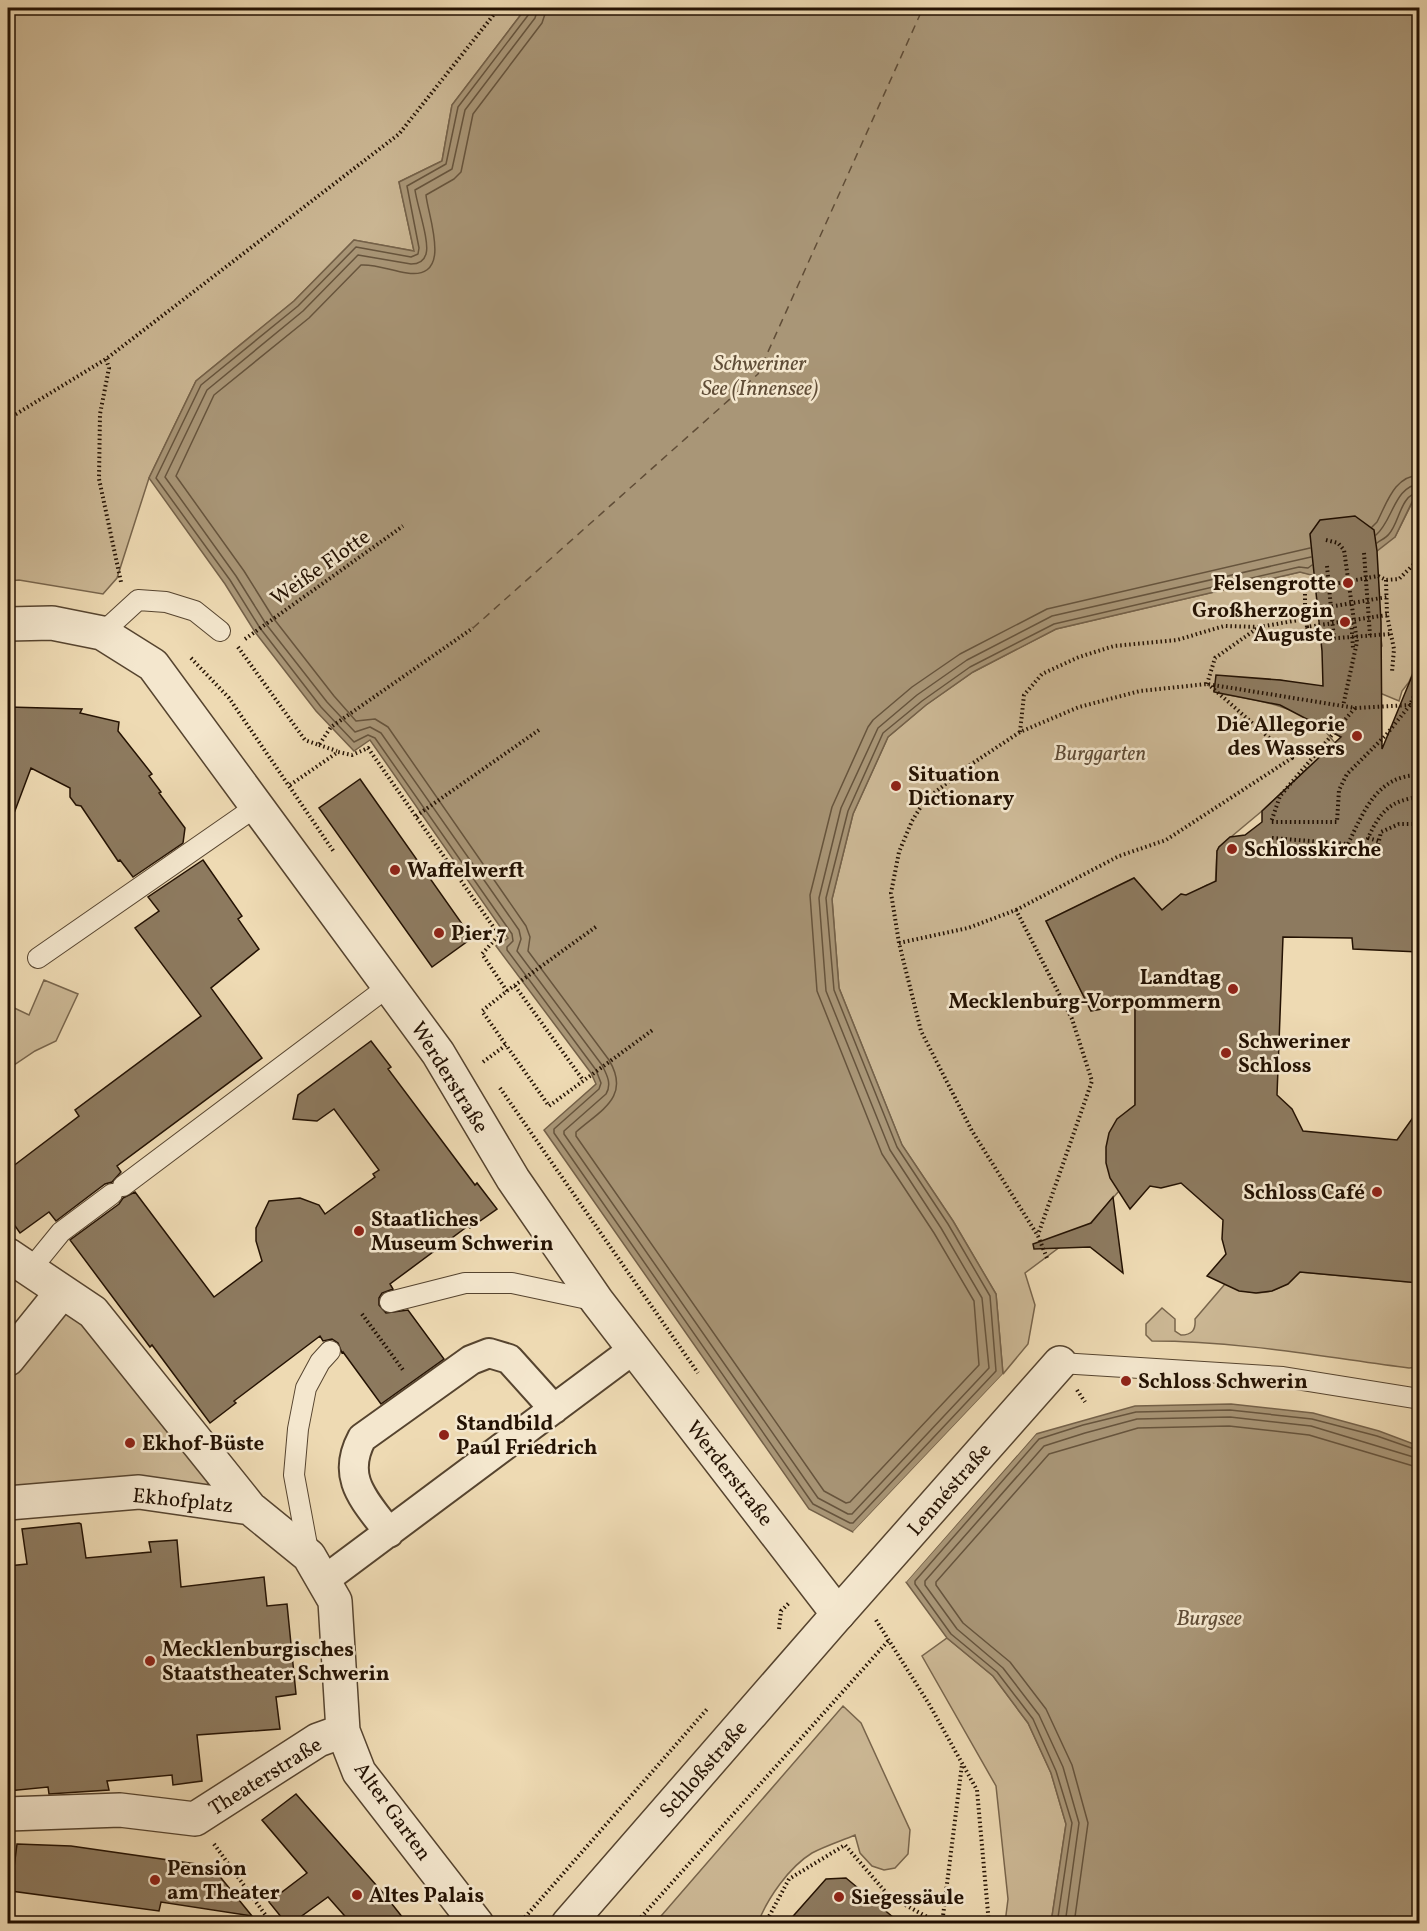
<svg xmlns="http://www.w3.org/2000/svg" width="1427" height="1931" viewBox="0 0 1427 1931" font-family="Vollkorn,serif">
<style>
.green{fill:#ccb895;stroke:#78654c;stroke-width:1.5}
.water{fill:#a99677;stroke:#746149;stroke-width:1.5}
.pier{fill:#eedab3}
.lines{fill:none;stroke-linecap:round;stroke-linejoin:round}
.shore{stroke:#66543d;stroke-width:1.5}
.ferry{stroke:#604d37;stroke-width:1.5;stroke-dasharray:8 6;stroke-linecap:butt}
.building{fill:#8d7a5f;stroke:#241203;stroke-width:1.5}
.service-casing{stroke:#56442f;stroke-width:22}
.pedestrian-casing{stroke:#56442f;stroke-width:32}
.minor-casing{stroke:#56442f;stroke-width:36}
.tertiary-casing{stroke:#56442f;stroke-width:36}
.path{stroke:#241203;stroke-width:4;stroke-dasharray:1.5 3;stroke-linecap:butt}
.service{stroke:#f4e7ce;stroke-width:20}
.pedestrian{stroke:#f4e7ce;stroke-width:28}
.minor{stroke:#f4e7ce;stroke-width:33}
.tertiary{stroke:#f4e7ce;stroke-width:33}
.poi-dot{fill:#8f2418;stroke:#f4e7ce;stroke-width:2}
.labels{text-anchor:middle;stroke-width:5;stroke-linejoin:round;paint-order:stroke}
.street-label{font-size:21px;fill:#241203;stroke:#f4e7ce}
.poi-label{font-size:21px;font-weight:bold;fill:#241203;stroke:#f4e7ce;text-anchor:start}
.park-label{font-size:21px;font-style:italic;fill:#5f4c36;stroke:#f4e7ce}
.water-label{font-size:22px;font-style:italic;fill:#604d37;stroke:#f4e7ce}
</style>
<rect width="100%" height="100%" fill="#eedab3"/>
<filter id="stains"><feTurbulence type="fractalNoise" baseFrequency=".00333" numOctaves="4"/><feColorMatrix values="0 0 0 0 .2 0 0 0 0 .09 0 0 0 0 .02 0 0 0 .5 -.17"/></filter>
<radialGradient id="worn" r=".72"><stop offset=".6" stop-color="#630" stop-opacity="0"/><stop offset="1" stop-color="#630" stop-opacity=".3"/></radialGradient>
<path class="green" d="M8,8H526L452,105L442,161L399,182L414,251L354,240L294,301L196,381L149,478L117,578L103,594L19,580L8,581Z
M1419,496V658L1409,682L1402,691L1399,701L1375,691L1373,656L1382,646L1381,639H1374L1325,690L1280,680L1217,678L1218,693C1253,700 1289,703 1319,726C1325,730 1330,737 1335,743L1262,811L1219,847L1217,851L1215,890L1207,885L1196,891V898L1181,894L1162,910L1134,878L1046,921L1091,1011L1135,1003V1105C1104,1127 1098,1159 1119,1191L1088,1226L1025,1273L1035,1305L1028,1344L1003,1374L996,1294L953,1221L902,1145L839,988L832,899L853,814L888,737L926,705L973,672L1056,629L1300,572L1315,575L1395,537L1413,501Z
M44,980L78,994L56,1041L35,1051L11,1067L8,1064V1005L29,1015Z
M1300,1272L1419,1283V1367L1409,1368C1324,1357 1238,1341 1152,1341L1146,1335V1324L1162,1308L1175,1319V1331L1181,1335C1192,1335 1196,1330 1195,1319L1225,1284C1255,1298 1277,1296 1300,1272Z
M62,1294L250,1508L8,1503V1360Z
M947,1638L993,1676L1028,1723L1051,1773L1066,1824L1051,1923H1005L1008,1899L996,1786L922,1656Z
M843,1706L861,1723L910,1830L908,1854L895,1868L884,1870L872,1866L860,1853L855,1835C841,1841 825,1846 812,1853C789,1867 767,1899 758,1923H655Z"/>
<path class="water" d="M526,8H1419L1420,496L1412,502L1395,537L1377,551L1315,576L1300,572L1056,629L973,672L926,705L888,737L853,814L832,899L839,988L902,1145L953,1221L996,1294L1003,1374L853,1532L809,1509L544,1130L596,1084L591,1073L496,946L508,938L370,740L354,751L316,711L255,632L225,584L149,478L196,381L294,301L354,240L414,251L399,182L442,161L452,105Z
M1231,1404L1313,1413L1379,1431L1419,1446V1923H1051L1066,1824L1051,1773L1028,1723L993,1676L947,1638L906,1582L1036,1434L1135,1406Z"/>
<path class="pier" d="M1003,1374L1005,1376L855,1534L853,1532Z
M1040,1429L906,1582L904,1580L1034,1432Z"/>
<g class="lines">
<path class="shore" d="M530,8L529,14L458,107L446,164L407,186L419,248L418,254L411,257L356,247L298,306L201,385L156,478L230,580L260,628L321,707L354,742L368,735L375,738L512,934L513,941L507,947V950L596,1070L601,1083L599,1089L554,1129V1133L813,1504L850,1523H853L996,1371L990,1296L948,1224L897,1147L834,990L826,898L848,811L883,733L922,701L970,667L1054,624L1299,567L1308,568L1312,565
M538,8L535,18L465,110L452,169L415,190C417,205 430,242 426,254C424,261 418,264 411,264L358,255L303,311L207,390L165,477L236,576L266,624L327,702L355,732L370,727L381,733L519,930L521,939L517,951L602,1065C607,1075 612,1084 606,1094L564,1131V1134L818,1498L848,1514H852L989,1368L982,1298L941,1228L890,1150L826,991L819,898L841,808L878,728L917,695L967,660L1052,616L1311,557
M547,8L542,23L473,114L461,172L454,179L426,195C428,217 454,280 407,273C392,271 376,264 361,265L309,318L214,395L176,476L244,571L274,619L334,696L356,721L375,719L388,727L526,926L530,937L528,951L609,1060C631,1097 601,1110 576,1132V1136L824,1491L846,1503L850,1502L979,1365L974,1301L934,1233L882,1154L817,991L810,895L832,807L868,727L873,720L912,687L960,654L1047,609L1310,548
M1372,527L1377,522C1387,503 1394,476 1420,475
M1376,535C1393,521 1394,486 1420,484
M1377,543C1381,540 1386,538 1389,534C1400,522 1400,494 1420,492
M1057,1924L1072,1823L1056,1771L1033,1719L997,1672L951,1634L915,1584V1581L1039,1439L1083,1425L1136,1412L1230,1410L1312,1419L1377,1436L1420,1451
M1065,1924L1079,1823L1063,1767L1039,1715L1003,1668L957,1629L925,1585V1581L1044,1446L1085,1433L1137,1419L1230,1417L1311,1426L1420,1459
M1074,1924L1088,1823L1072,1765L1046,1709L1010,1662L963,1623L936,1585V1582L1049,1454L1138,1428L1229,1426L1309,1435L1420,1468"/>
<path class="ferry" d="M473,628L758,374L923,8"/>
</g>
<path class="building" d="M1355,516L1374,530L1377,551L1381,622L1382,749L1419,659V952L1353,949L1352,938L1283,937L1277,1095L1292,1109L1303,1131L1397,1140L1419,1109V1283L1300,1272L1288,1284L1272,1291L1256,1293L1239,1291L1207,1276L1226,1254L1222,1239L1223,1220L1181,1183L1161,1188L1150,1186L1130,1209L1110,1178L1106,1163V1147L1109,1133L1117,1119L1135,1105V1003L1091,1011L1046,921L1134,878L1162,910L1181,894L1186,895L1216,881L1217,851L1219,847L1230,837L1245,835L1262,822V811L1341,737L1280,705L1214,692L1216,675L1280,680L1323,686L1322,651L1310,534L1320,520Z
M8,707L82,709L80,713L119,722L118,731L152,774L149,776L161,792L159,793L185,828L183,843L133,877L120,860L118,861L81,806L76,805L70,797V788L31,768L10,824L8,823Z
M360,779L472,938L432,967L319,808Z
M203,860L242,916L238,919L259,949L211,988L262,1058L117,1166L121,1172L112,1182L105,1184L56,1221L49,1212L20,1233L8,1216V1170L79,1116L75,1110L201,1016L135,928L159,911L148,897Z
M371,1041L391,1067L388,1069L475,1185L477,1183L497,1209L470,1228L468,1226L390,1284L393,1289L382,1293L379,1298V1305L386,1313L408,1310L444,1359L381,1404L343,1352L342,1353L338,1343L332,1339L323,1341L320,1336L234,1401L236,1403L210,1423L152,1345L150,1347L70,1240L119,1204L123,1198L135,1192L214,1297L262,1261L256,1241V1228L269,1201L300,1198L319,1205L325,1214L375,1177L373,1174L379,1170L334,1109L317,1121L293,1119L298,1095Z
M1113,1197L1123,1273L1090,1247L1034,1249L1033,1244L1091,1223Z
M79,1523L81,1524L86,1558L151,1552L149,1542L177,1540L181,1587L264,1577L267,1606L287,1604L296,1694L276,1697L280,1729L197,1735L202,1781L173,1785L172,1775L107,1781L109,1790L49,1794L48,1787L8,1791V1566L27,1564L22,1529Z
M296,1794L384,1894L407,1923H351L328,1897L292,1923H286L269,1902L307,1873L262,1820Z
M17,1844L71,1846L217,1867V1873L252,1916L161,1902L159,1911L11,1891Z
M846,1878L900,1923H787L826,1879Z"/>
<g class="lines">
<defs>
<path id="service" d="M102,633L138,600L166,602L195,611L220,631
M38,958L257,806
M123,1186L389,986
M30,1270L61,1232L112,1194
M390,1302L465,1283H512L597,1301
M1060,1363L1283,1377L1420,1399
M309,1556L294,1475L298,1429L306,1388L320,1362L330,1351"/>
<path id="pedestrian" d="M389,1533C366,1501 340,1479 362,1438L471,1360L489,1353L509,1359L554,1409
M323,1581L634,1349"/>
<path id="minor" d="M8,1255L93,1312L250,1508L309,1556L335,1601L343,1731L359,1772L477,1924
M8,1359L62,1292
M8,1503L139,1492L250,1508
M838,1614L1060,1363
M8,1814L120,1810L195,1819L318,1740L343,1731"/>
<path id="tertiary" d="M8,624L52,623L102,633L153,665L438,1053L513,1179L597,1301L838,1614L568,1924"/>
</defs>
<use href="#service" class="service-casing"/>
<use href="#pedestrian" class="pedestrian-casing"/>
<use href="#minor" class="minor-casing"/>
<use href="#tertiary" class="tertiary-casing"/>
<path class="path" d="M106,359L109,368L100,414L99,479L121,582
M8,419L106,359L399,134L499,8
M1326,540L1338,543L1344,550L1357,642L1343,706
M1364,553L1370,635
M1327,566L1334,639
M1386,580L1387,615L1394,649L1392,672
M1305,611L1387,597
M1387,615L1307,627L1305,611V589L1378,576L1386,580L1399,579L1414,564L1420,562
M1351,619L1353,648
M1307,627L1312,640L1390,634
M245,639L403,526
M238,647L305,740L319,745L331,727L473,628
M191,658L229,698L334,852
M1207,684L1215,658L1259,627L1305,619
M1355,708L1280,796L1271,822H1337L1339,790L1347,774L1386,735L1410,705L1420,682
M1020,732L1024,695L1042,674L1079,657L1114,646L1177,640L1224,626L1259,627
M319,745L337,751
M290,785L338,752L352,755L368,748L499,935L482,954L507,991L482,1011L506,1045
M416,816L539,730
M1272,838L1348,844C1364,811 1377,775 1420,775
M1378,841L1368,838C1380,812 1390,800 1420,797
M1377,849L1381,832L1399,824H1420
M1016,910L1119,856L1166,840L1292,758L1208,684
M899,943L968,928L1016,910L1072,1019L1092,1081L1038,1235
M515,986L583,1080
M507,991L597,926
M483,1062L506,1045L549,1106L654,1029
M8,1069L10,1066
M500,1088L698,1373
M1047,1258L1038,1236L972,1131L921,1031L899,943L891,893L899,852L912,821L925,800L970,765L1020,732L1079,707L1140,691L1207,684L1355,708L1410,705L1420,708
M362,1314L403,1370
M1077,1390L1085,1402
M876,1620L929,1704L977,1790L989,1924
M779,1629L781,1611L789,1603
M214,1844L272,1924
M519,1924L708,1708
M635,1924L889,1640
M765,1924L789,1879L845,1845L889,1896L940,1924
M942,1924L962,1764"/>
<use href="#service" class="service"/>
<use href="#pedestrian" class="pedestrian"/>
<use href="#minor" class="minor"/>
<use href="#tertiary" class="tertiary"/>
</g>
<g class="poi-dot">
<circle cx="1348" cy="583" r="6"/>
<circle cx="1345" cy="622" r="6"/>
<circle cx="1357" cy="736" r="6"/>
<circle cx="896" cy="786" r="6"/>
<circle cx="1232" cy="849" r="6"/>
<circle cx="395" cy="870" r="6"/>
<circle cx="439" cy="933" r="6"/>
<circle cx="1233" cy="989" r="6"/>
<circle cx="1226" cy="1053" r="6"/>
<circle cx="1377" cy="1192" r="6"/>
<circle cx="359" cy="1231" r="6"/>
<circle cx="1126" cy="1381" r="6"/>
<circle cx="444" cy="1435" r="6"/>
<circle cx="130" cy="1443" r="6"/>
<circle cx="150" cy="1661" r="6"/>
<circle cx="155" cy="1880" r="6"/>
<circle cx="357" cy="1895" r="6"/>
<circle cx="839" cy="1897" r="6"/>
</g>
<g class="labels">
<g class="street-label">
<text transform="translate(320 567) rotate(-35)" y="7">Weiße Flotte</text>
<text transform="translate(450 1077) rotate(58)" y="7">Werderstraße</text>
<text transform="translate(730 1473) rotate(52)" y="7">Werderstraße</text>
<text transform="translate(949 1489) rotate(-49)" y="7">Lennéstraße</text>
<text transform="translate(183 1500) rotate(6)" y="7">Ekhofplatz</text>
<text transform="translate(703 1769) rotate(-49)" y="7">Schloßstraße</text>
<text transform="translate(265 1776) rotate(-32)" y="7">Theaterstraße</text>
<text transform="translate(393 1811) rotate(54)" y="7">Alter Garten</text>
</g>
<g class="poi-label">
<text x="1336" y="590" text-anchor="end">Felsengrotte</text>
<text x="1333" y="617" text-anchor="end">Großherzogin<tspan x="1333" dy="24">Auguste</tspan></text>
<text x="1345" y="731" text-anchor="end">Die Allegorie<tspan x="1345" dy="24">des Wassers</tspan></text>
<text x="908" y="781">Situation<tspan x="908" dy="24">Dictionary</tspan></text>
<text x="1244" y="856">Schlosskirche</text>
<text x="407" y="877">Waffelwerft</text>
<text x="451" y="940">Pier 7</text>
<text x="1221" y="984" text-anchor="end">Landtag<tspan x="1221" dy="24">Mecklenburg-Vorpommern</tspan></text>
<text x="1238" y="1048">Schweriner<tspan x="1238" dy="24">Schloss</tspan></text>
<text x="1365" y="1199" text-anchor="end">Schloss Café</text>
<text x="371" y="1226">Staatliches<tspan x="371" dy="24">Museum Schwerin</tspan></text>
<text x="1138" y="1388">Schloss Schwerin</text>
<text x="456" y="1430">Standbild<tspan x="456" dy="24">Paul Friedrich</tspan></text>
<text x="142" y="1450">Ekhof-Büste</text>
<text x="162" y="1656">Mecklenburgisches<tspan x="162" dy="24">Staatstheater Schwerin</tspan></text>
<text x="167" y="1875">Pension<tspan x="167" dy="24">am Theater</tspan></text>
<text x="369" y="1902">Altes Palais</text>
<text x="851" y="1904">Siegessäule</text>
</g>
<g class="park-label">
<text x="1100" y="760">Burggarten</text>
</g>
<g class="water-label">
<text x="760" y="370">Schweriner<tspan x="760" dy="25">See (Innensee)</tspan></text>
<text x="1209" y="1625">Burgsee</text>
</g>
</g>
<rect width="1427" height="1931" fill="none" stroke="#eedab3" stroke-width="30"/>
<rect x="9" y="9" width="1409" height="1913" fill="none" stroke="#241203" stroke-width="3"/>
<rect x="15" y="15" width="1397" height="1901" fill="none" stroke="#241203" stroke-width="1.5"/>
<rect width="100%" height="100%" filter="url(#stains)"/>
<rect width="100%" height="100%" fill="url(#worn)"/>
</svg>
